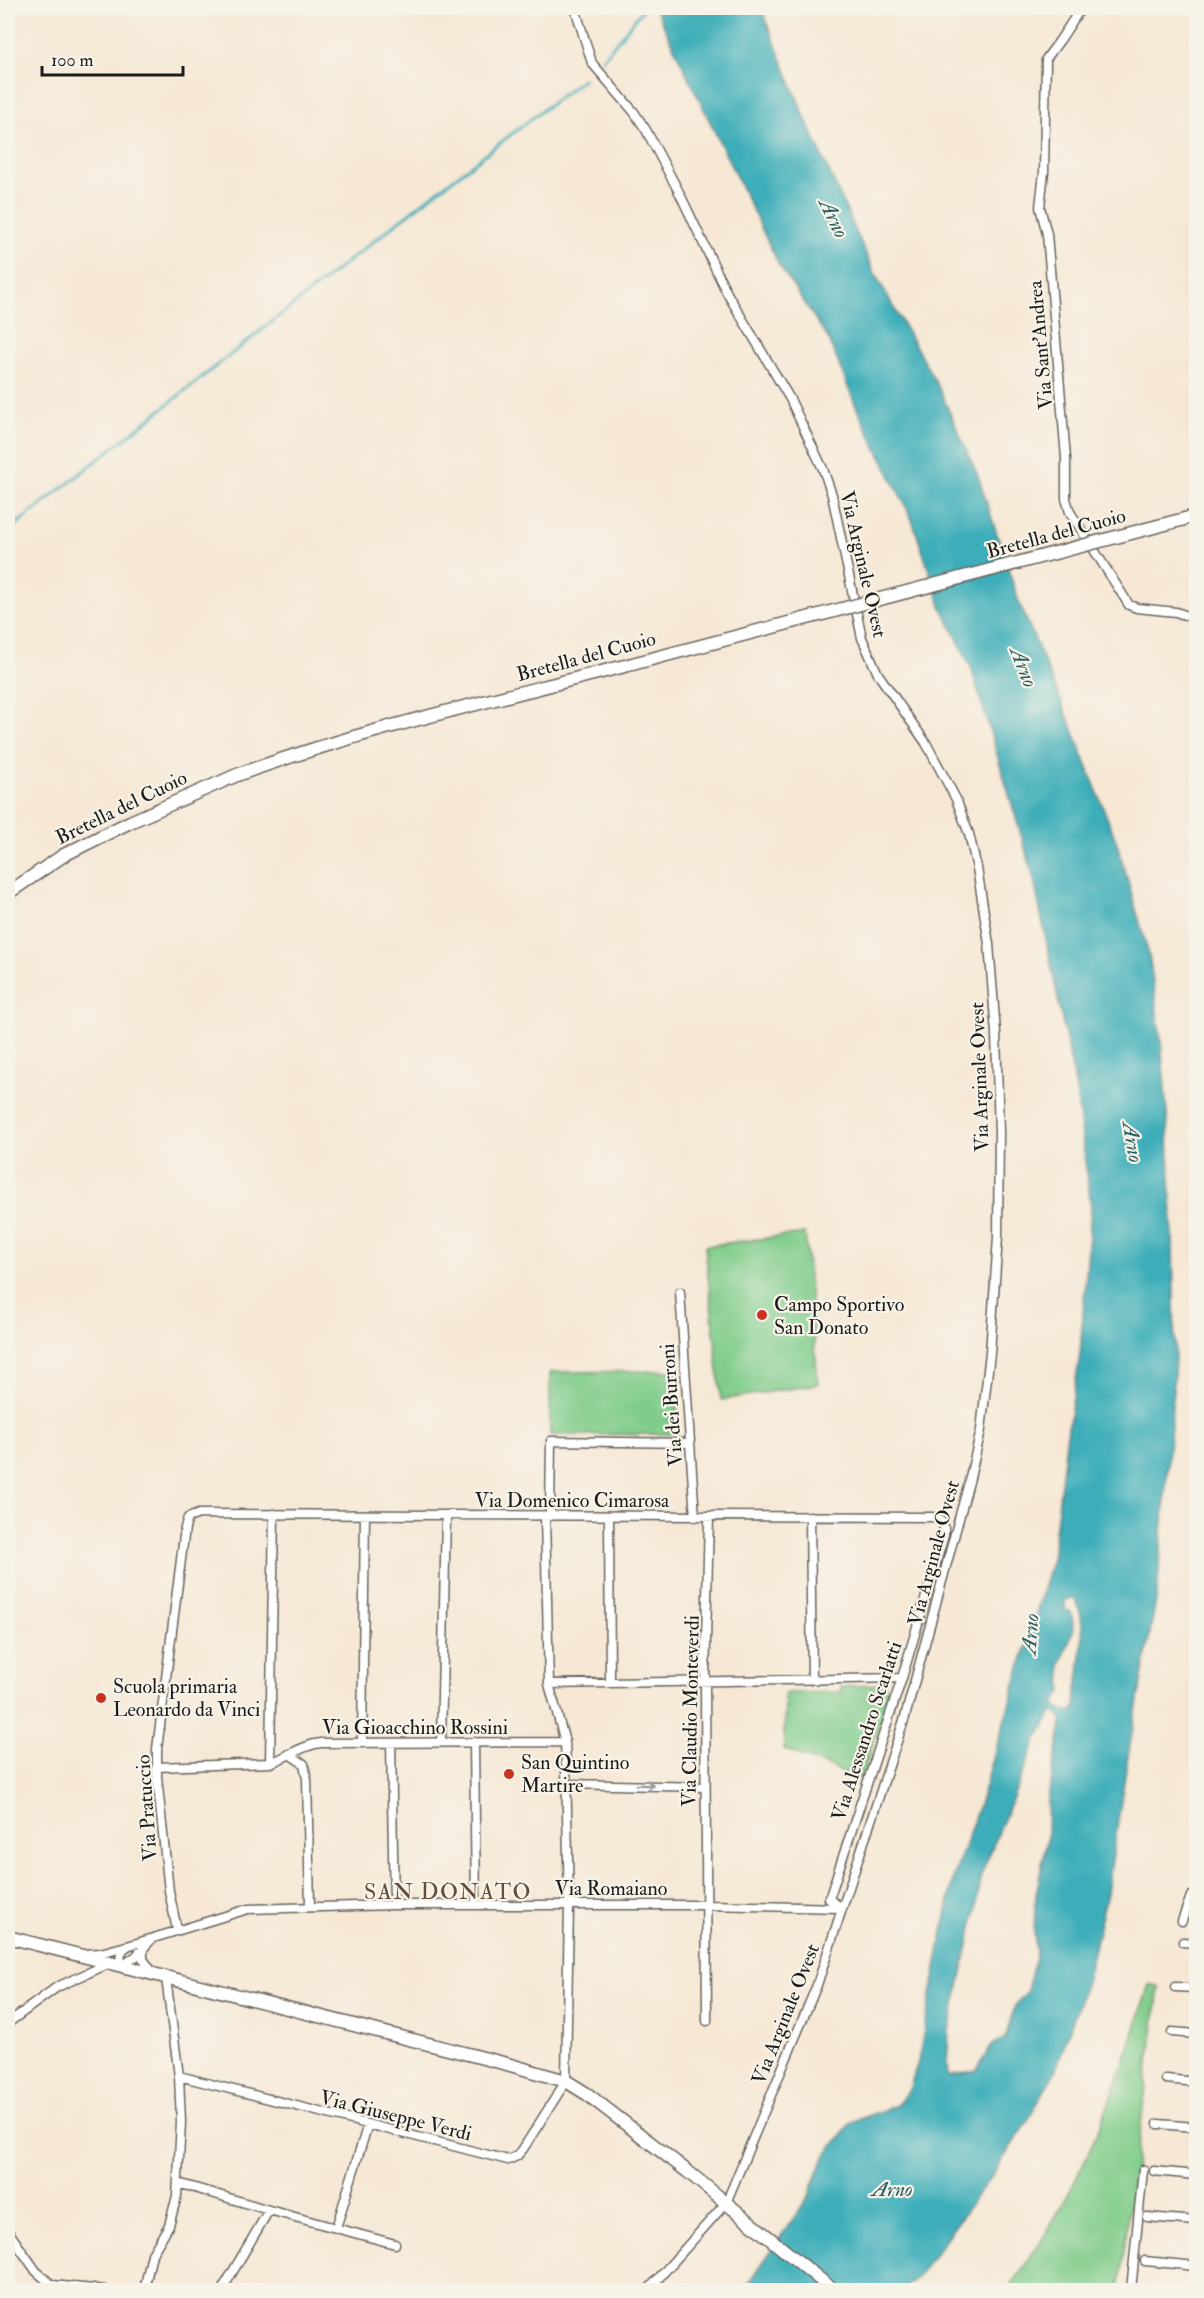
<svg xmlns="http://www.w3.org/2000/svg" width="1204" height="2298" viewBox="0 0 1204 2298" font-family="'IM FELL Double Pica',serif">
<style>
.green{fill:#7fcc8b;stroke:#4e7454;stroke-width:1.5}
.water{fill:#3eaeb9;stroke:#2d656a;stroke-width:1.5;fill-rule:evenodd}
.lines{fill:none;stroke-linecap:round;stroke-linejoin:round}
.stream{stroke:#3eaeb9;stroke-width:3}
.street-casing{stroke:#68635d;stroke-width:11}
.secondary-casing{stroke:#68635d;stroke-width:15}
.street{stroke:#fff;stroke-width:8}
.secondary{stroke:#fff;stroke-width:12}
.secondary-bridge-casing{stroke:#68635d;stroke-width:15;stroke-linecap:butt}
.secondary-bridge{stroke:#fff;stroke-width:12}
.oneway{stroke:#999}
.poi-dot{fill:#c8321e;stroke:#f7f3e8;stroke-width:2}
.labels{text-anchor:middle;stroke-width:4.5;stroke-linejoin:round;paint-order:stroke}
.street-label{font-size:20px;fill:#1c1c1c;stroke:#f7f3e8}
.poi-label{font-size:20px;fill:#1c1c1c;stroke:#f7f3e8;text-anchor:start}
.water-label{font-size:21px;font-style:italic;fill:#2b5e63;stroke:#f7f3e8}
.quarter-label{font-size:22px;letter-spacing:1.5px;fill:#664d3a;stroke:#f7f3e8}
</style>
<rect width="100%" height="100%" fill="#f7f3e8"/>
<filter id="ink" filterUnits="userSpaceOnUse"><feTurbulence type="fractalNoise" baseFrequency=".0167" numOctaves="2"/><feDisplacementMap in="SourceGraphic" scale="12" xChannelSelector="R" yChannelSelector="G"/><feConvolveMatrix kernelMatrix="1 2 1 2 8 2 1 2 1" color-interpolation-filters="sRGB"/></filter>
<filter id="wash" filterUnits="userSpaceOnUse"><feTurbulence type="fractalNoise" baseFrequency=".008" numOctaves="4" result="noise"/><feDisplacementMap in="SourceGraphic" scale="24" xChannelSelector="R" yChannelSelector="G"/><feGaussianBlur stdDeviation="1.35" result="paint"/><feColorMatrix in="noise" values="0 0 0 0 0 0 0 0 0 0 0 0 0 0 0 0 0 1.4 0 .05"/><feComposite in="paint" operator="in"/></filter>
<g filter="url(#wash)">
<rect width="100%" height="100%" fill="#f6e8d5"/>
<path class="green" d="M805,1233L818,1384L721,1400L705,1246Z
M677,1371V1434L550,1435V1372Z
M884,1684L891,1692L861,1779L784,1749L785,1693L841,1692V1687Z
M1149,1984L1159,1987L1119,2290H1007C1017,2279 1025,2265 1033,2253C1088,2172 1121,2077 1149,1984Z"/>
<path class="water" d="M655,8H761L803,113L875,274L938,386L978,476L1019,602L1072,727L1117,843L1149,955L1161,1040L1167,1113L1173,1240L1175,1357L1171,1425L1157,1594L1127,1762L1107,1893L1086,1982L1055,2072L1028,2120L998,2167L917,2278L900,2290H744L809,2196L824,2157L852,2122L897,2105L909,2090L918,2062L953,1879L983,1793L1052,1559L1066,1441L1080,1355L1091,1207L1076,1089L1033,875L971,667L941,606L911,517L858,411L828,338L779,265ZM1072,1598L1076,1600C1087,1625 1081,1655 1078,1682C1077,1690 1074,1697 1076,1706L1072,1712L1063,1710L1055,1705V1702L1062,1692L1061,1663L1074,1628L1071,1612L1065,1610V1600ZM1053,1711L1062,1719V1724L1048,1798L1047,1840L1036,1895L1034,1933L1036,1955L1027,1991L1015,2006L1005,2038L991,2046L977,2070L948,2076L947,2062L949,2031L976,1910L981,1875L1037,1739Z"/>
<g class="lines">
<path class="stream" d="M602,60L644,8
M8,531L408,214L583,79"/>
</g>
</g>
<g filter="url(#ink)">
<g class="lines">
<defs>
<path id="street" d="M575,8L592,63L634,112L646,130L680,194L727,293L790,399L823,469L832,495L862,638L878,674L926,743L956,799L969,834L977,868L989,944L996,1033L999,1133L998,1237L990,1353L981,1430L969,1482L905,1717L817,1985L726,2203L648,2290
M1081,8L1060,40L1046,59L1044,172L1040,207L1047,234L1066,458V499L1070,512L1129,605L1137,608L1176,612L1196,619
M680,1292L695,1517
M550,1516L551,1441L690,1443
M609,1516L610,1682
M810,1516L812,1678
M549,1684L902,1678
M362,1742L365,1515
M441,1742L446,1516
M474,1742L476,1905
M391,1743L394,1905
M289,1754L304,1764L307,1779L310,1906
M270,1763L274,1514
M157,1767L270,1763C288,1757 302,1745 321,1743L565,1742
M566,1784L705,1787
M1182,1921L1191,1896L1196,1895
M177,1930L169,1891L157,1777V1749L185,1528L188,1518L199,1514L933,1517C943,1520 945,1525 944,1535L902,1678L829,1899L842,1908
M1183,1942L1196,1943
M128,1946C120,1950 119,1958 122,1966L135,1957L150,1941
M143,1948V1959L153,1973
M84,1954L100,1953L134,1944L248,1909L394,1905H707L841,1908
M1175,1987L1196,1988
M707,2021L705,1681L709,1517
M8,2023L57,1987L110,1963
M1172,2032L1196,2034
M179,2076L508,2160L517,2156L523,2149L566,2081L569,1905L566,1766L565,1742L549,1684L545,1516
M1166,2079L1196,2082
M1158,2124L1196,2127
M1154,2171L1196,2175
M178,2183L269,2210L395,2244
M1147,2217L1196,2221
M336,2228L368,2124
M8,2231L36,2271L52,2285L104,2290
M1145,2261L1196,2266
M144,2290L152,2254L169,2225L177,2196L181,2122L179,2076L166,1978
M222,2290L269,2210
M1131,2290L1143,2170"/>
<path id="secondary" d="M8,893L64,855L130,822L237,775
M8,1937L507,2064L566,2081L587,2094L687,2171L833,2290"/>
</defs>
<use href="#street" class="street-casing"/>
<use href="#secondary" class="secondary-casing"/>
<use href="#street" class="street"/>
<use href="#secondary" class="secondary"/>
<defs>
<path id="secondary-bridge" d="M237,775C361,730 490,701 617,668C810,618 1003,567 1196,516"/>
</defs>
<use href="#secondary-bridge" class="secondary-bridge-casing"/>
<use href="#secondary-bridge" class="secondary-bridge"/>
</g>
<defs><path id="oneway-shaft" d="M-6 0H5M1.5-3L5.5 0L1.5 3" fill="none" stroke-width="1.6" stroke-linecap="round" stroke-linejoin="round" transform="scale(1.5)"/></defs>
<use class="oneway" href="#oneway-shaft" transform="translate(645 1785) rotate(1)"/>
</g>
<g class="poi-dot">
<circle cx="762" cy="1315" r="6"/>
<circle cx="101" cy="1698" r="6"/>
<circle cx="509" cy="1774" r="6"/>
</g>
<g class="labels">
<g class="street-label">
<text transform="translate(1040 345) rotate(-95)" y="7">Via Sant'Andrea</text>
<text transform="translate(1056 533) rotate(-15)" y="7">Bretella del Cuoio</text>
<text transform="translate(864 564) rotate(77)" y="7">Via Arginale Ovest</text>
<text transform="translate(586 656) rotate(-15)" y="7">Bretella del Cuoio</text>
<text transform="translate(121 807) rotate(-26)" y="7">Bretella del Cuoio</text>
<text transform="translate(979 1077) rotate(-92)" y="7">Via Arginale Ovest</text>
<text transform="translate(671 1405) rotate(-94)" y="7">Via dei Burroni</text>
<text x="572" y="1507">Via Domenico Cimarosa</text>
<text transform="translate(933 1553) rotate(-75)" y="7">Via Arginale Ovest</text>
<text transform="translate(690 1711) rotate(-89)" y="7">Via Claudio Monteverdi</text>
<text x="415" y="1734">Via Gioacchino Rossini</text>
<text transform="translate(866 1731) rotate(-72)" y="7">Via Alessandro Scarlatti</text>
<text transform="translate(146 1808) rotate(-94)" y="7">Via Pratuccio</text>
<text x="611" y="1895">Via Romaiano</text>
<text transform="translate(785 2014) rotate(-68)" y="7">Via Arginale Ovest</text>
<text transform="translate(396 2115) rotate(14)" y="7">Via Giuseppe Verdi</text>
</g>
<g class="poi-label">
<text x="774" y="1311">Campo Sportivo<tspan x="774" dy="23">San Donato</tspan></text>
<text x="113" y="1693">Scuola primaria<tspan x="113" dy="23">Leonardo da Vinci</tspan></text>
<text x="521" y="1769">San Quintino<tspan x="521" dy="23">Martire</tspan></text>
</g>
<g class="water-label">
<text transform="translate(834 218) rotate(64)" y="7">Arno</text>
<text transform="translate(1024 667) rotate(69)" y="7">Arno</text>
<text transform="translate(1133 1142) rotate(81)" y="7">Arno</text>
<text transform="translate(1030 1634) rotate(-86)" y="7">Arno</text>
<text x="892" y="2196">Arno</text>
</g>
<g class="quarter-label">
<text x="448" y="1899">SAN DONATO</text>
</g>
</g>
<rect width="1204" height="2298" fill="none" stroke="#f7f3e8" stroke-width="30"/>
<path d="M42 66v9h141v-9" fill="none" stroke="#1c1c1c" stroke-width="3"/>
<text x="51" y="66" font-size="18" fill="#1c1c1c" stroke="#f7f3e8" stroke-width="4.5" paint-order="stroke">100 m</text>
</svg>
